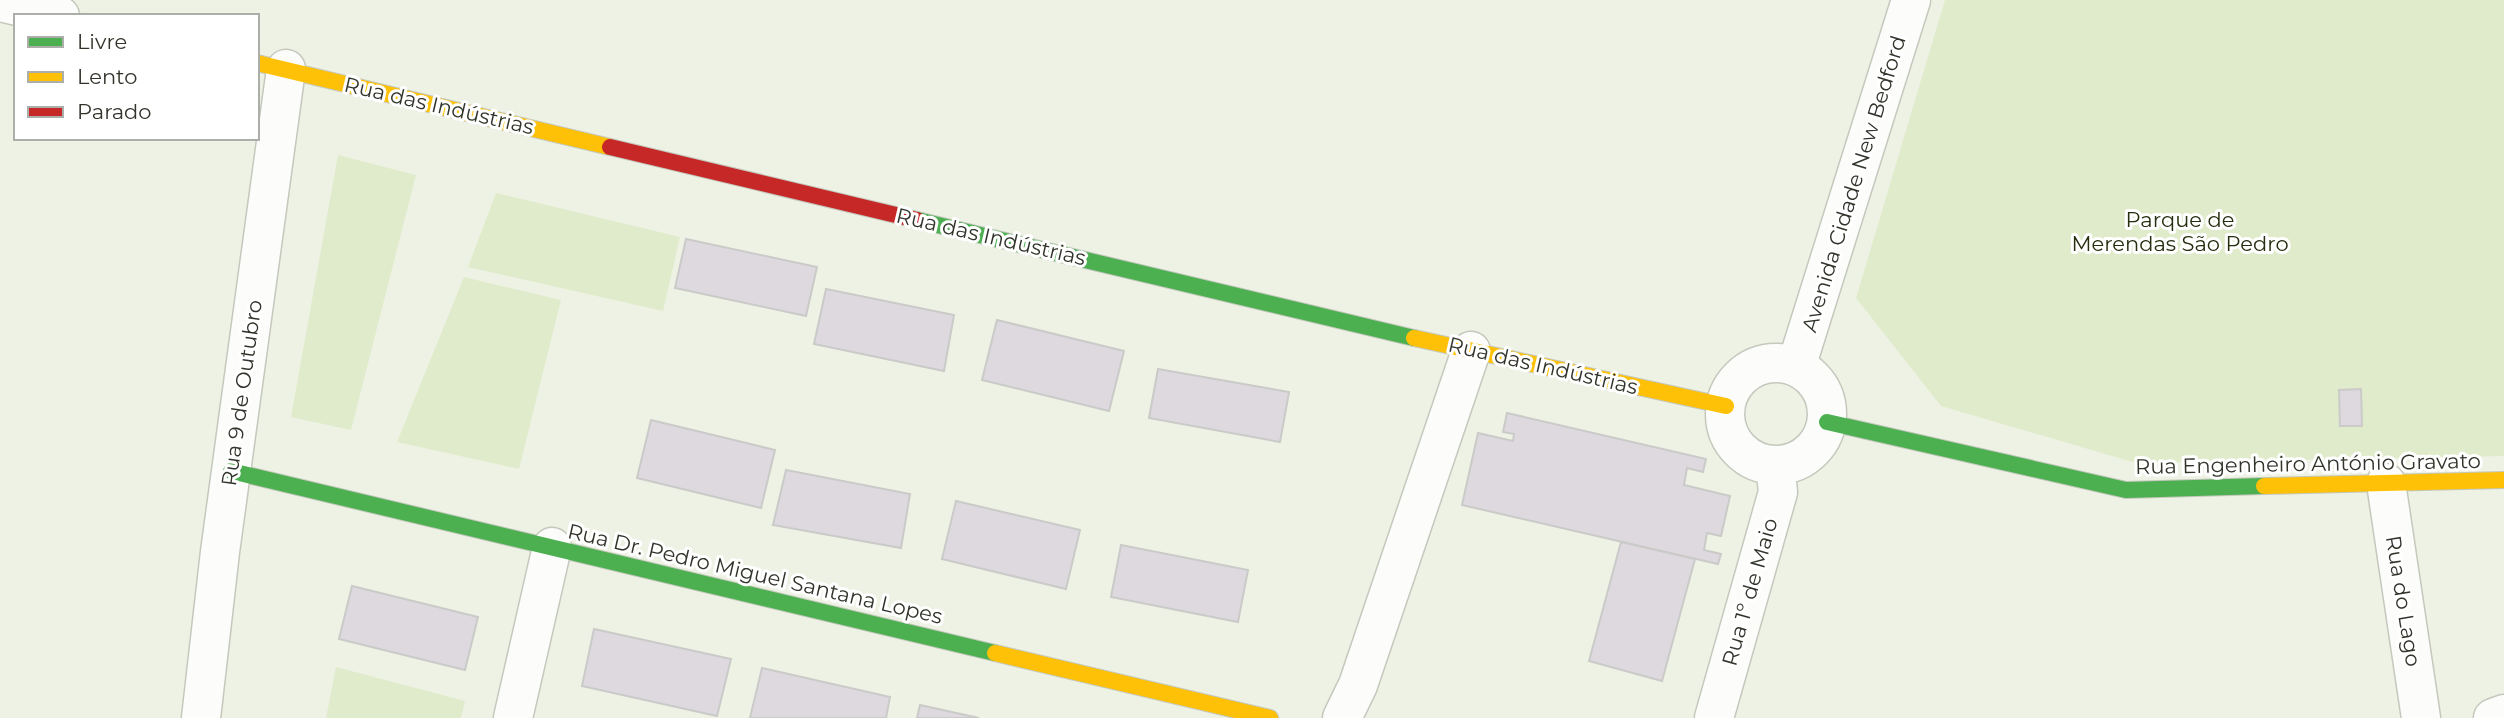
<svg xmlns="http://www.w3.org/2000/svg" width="2504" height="718" viewBox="0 0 2504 718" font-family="Montserrat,sans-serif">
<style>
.green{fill:#e0ebcb}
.building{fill:#ded9df;stroke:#cacac8;stroke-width:2}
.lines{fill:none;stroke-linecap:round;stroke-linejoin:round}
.street-casing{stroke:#c4c8bd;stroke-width:41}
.fast-casing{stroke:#c4c8bd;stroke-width:18}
.slow-casing{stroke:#c4c8bd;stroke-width:18}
.jam-casing{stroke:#c4c8bd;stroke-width:18}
.street{stroke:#fcfdfb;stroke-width:38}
.fast{stroke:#4caf50;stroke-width:16}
.slow{stroke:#ffc107;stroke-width:16}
.jam{stroke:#c62828;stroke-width:16}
.labels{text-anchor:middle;stroke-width:6;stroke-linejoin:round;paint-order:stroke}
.street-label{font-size:21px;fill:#30342a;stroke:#fff}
.park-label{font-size:21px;fill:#252e0e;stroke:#fff}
</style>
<rect width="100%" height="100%" fill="#edf2e4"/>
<path class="green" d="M1945,0H2504V456L2136,463L1941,406L1856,298Z
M338,155L416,175L351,430L291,417Z
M496,193L680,237L663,311L468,267Z
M464,277L561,300L519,469L397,442Z
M336,667L465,701L461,718H326Z"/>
<path class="building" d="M686,239L817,267L806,316L675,288Z
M826,289L954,315L944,371L814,344Z
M997,320L1124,351L1109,411L982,380Z
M1158,369L1289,392L1280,442L1149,418Z
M2361,389L2362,426H2340L2339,390Z
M1507,413L1706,459L1703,472L1687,468L1684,485L1730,496L1721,536L1707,533L1704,550L1721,554L1718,564L1462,505L1478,433L1513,441L1514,434L1503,432Z
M651,420L775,450L761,508L637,478Z
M786,470L910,494L901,548L773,525Z
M956,501L1080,530L1066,589L942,559Z
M1621,542L1695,559L1662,681L1589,661Z
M1121,545L1248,570L1238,622L1111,597Z
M352,586L478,617L465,670L339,639Z
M594,629L731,659L717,716L582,686Z
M762,668L890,697L886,718H750Z
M920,705L979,718H917Z"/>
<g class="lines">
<defs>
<path id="street" d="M0,2L60,16
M1725 414a51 51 0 1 1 102 0a51 51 0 1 1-102 0Z
M1796,367L1911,0
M2386,483L2421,718
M201,718L220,552L286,69
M513,718L552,547
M1342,718L1358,685L1471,351
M1714,718L1778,492L1775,465
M2493,718L2504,714"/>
<path id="fast" d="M917,220L1414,338
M1827,422L2126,490L2264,486
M231,471L995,653"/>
<path id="slow" d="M257,63L610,147
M1414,338L1726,406
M2264,486L2504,480
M995,653L1270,718"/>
<path id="jam" d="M610,147L917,220"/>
</defs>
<use href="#street" class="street-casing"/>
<use href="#fast" class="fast-casing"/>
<use href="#slow" class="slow-casing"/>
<use href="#jam" class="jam-casing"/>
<use href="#street" class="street"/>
<use href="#fast" class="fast"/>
<use href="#slow" class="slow"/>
<use href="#jam" class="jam"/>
</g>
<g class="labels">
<g class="street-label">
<text transform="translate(439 106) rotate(13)" y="7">Rua das Indústrias</text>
<text transform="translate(1854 184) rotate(-73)" y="7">Avenida Cidade New Bedford</text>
<text transform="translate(991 237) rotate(13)" y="7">Rua das Indústrias</text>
<text transform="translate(1543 366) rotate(13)" y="7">Rua das Indústrias</text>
<text transform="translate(242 393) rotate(-82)" y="7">Rua 9 de Outubro</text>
<text transform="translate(2308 464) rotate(-1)" y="7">Rua Engenheiro António Gravato</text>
<text transform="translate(755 574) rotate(13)" y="7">Rua Dr. Pedro Miguel Santana Lopes</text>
<text transform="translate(1750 592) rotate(-74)" y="7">Rua 1º de Maio</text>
<text transform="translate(2403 601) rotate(81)" y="7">Rua do Lago</text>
</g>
<g class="park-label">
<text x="2180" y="227">Parque de<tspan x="2180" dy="24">Merendas São Pedro</tspan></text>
</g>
</g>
<rect x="14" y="14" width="245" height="126" fill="#ffffff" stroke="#acaeaa" stroke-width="2"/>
<rect x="28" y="37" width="35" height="10" fill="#4caf50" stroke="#acaeaa" stroke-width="2"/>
<text x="77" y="49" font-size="21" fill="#30342a">Livre</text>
<rect x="28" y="72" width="35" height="10" fill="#ffc107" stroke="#acaeaa" stroke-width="2"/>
<text x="77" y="84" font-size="21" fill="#30342a">Lento</text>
<rect x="28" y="107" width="35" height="10" fill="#c62828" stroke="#acaeaa" stroke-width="2"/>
<text x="77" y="119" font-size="21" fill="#30342a">Parado</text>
</svg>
